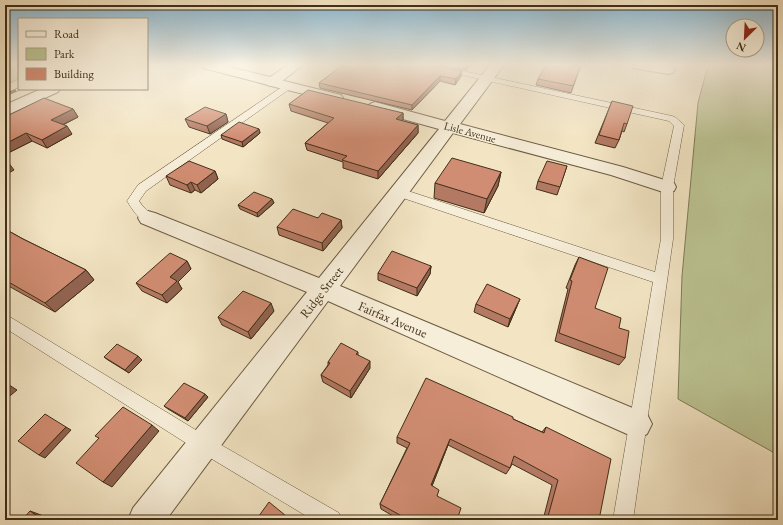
<svg xmlns="http://www.w3.org/2000/svg" width="783" height="525" viewBox="0 0 783 525" font-family="'EB Garamond',serif">
<style>
.green{fill:#bcc493;stroke:#7e7a56}
.lines{fill:none;stroke-linecap:round;stroke-linejoin:round}
.service-casing{stroke:#6d5c43;stroke-width:1}
.minor-casing{stroke:#6d5c43;stroke-width:2}
.tertiary-casing{stroke:#6d5c43;stroke-width:2}
.service{fill:#f7eed9;fill-rule:evenodd}
.minor{fill:#f7eed9;fill-rule:evenodd}
.tertiary{fill:#f7eed9;fill-rule:evenodd}
.rail-casing{stroke:#402f18;stroke-width:3}
.rail{stroke:#f7eed9;stroke-width:2;stroke-dasharray:6;stroke-linecap:butt}
.wall{fill:#b47963;stroke:#402f18}
.shaded-wall{fill:#926350;stroke:#402f18}
.building{fill:#d18d73;stroke:#402f18}
.labels{text-anchor:middle;stroke-width:3;stroke-linejoin:round;paint-order:stroke}
.far-street-label{font-size:11px;fill:#402f18;stroke:#f7eed9}
.street-label{font-size:13px;fill:#402f18;stroke:#f7eed9}
</style>
<rect width="100%" height="100%" fill="#f3e5c4"/>
<filter id="stains"><feTurbulence type="fractalNoise" baseFrequency=".005" numOctaves="4"/><feColorMatrix values="0 0 0 0 .2 0 0 0 0 .09 0 0 0 0 .02 0 0 0 .5 -.17"/></filter>
<radialGradient id="worn" r=".72"><stop offset=".6" stop-color="#630" stop-opacity="0"/><stop offset="1" stop-color="#630" stop-opacity=".3"/></radialGradient>
<path class="green" d="M14,65H19V79L5,85V69Z
M708,65H778V455L678,399L682,276L698,103Z"/>
<g class="lines">
<defs>
<path id="service" d="M422,65H435L672,116L675,117L684,125L673,187V239L633,520H613L653,282L394,195L392,192L394,189H402L655,272L661,239V187L674,126L669,121L426,67Z
M288,83L291,84L292,86L291,88L146,191L139,201C143,208 150,211 154,218L152,221C140,224 133,210 127,201L138,185Z
M5,314L209,438L339,513L342,520H313L197,450L5,328Z"/>
<path id="minor" d="M490,65H504L460,124L623,167L674,183L676,187L674,191L667,193L660,191L611,175L453,133L340,286L647,414L652,424L647,434L637,439L627,434L328,301L166,520H128L133,508L307,292L141,223L138,218L141,213L148,211L155,213L319,278L439,129L370,110L367,107L370,104L375,102L445,121Z
M632,65H660L673,67L675,70L673,73L668,74L633,68Z
M272,78L341,95L343,98L341,101L336,102L267,85L265,82L267,79Z"/>
<path id="tertiary" d="M202,65H222L270,77L288,65H303L277,85L272,86L203,68Z
M41,89H60L58,92L5,116V105Z"/>
</defs>
<use href="#service" class="service-casing"/>
<use href="#minor" class="minor-casing"/>
<use href="#tertiary" class="tertiary-casing"/>
<use href="#service" class="service"/>
<use href="#minor" class="minor"/>
<use href="#tertiary" class="tertiary"/>
<defs>
<path id="rail" d="M5,95L19,89"/>
</defs>
<use href="#rail" class="rail-casing"/>
<use href="#rail" class="rail"/>
</g>
<path class="wall" d="M343,65L461,76L455,85L440,81L412,110L320,88L319,83Z
M440,65H469V67L466,70Z
M581,65L571,93L536,85L538,79Z
M612,101L627,124L624,132L622,131L619,140L615,148L595,143Z
M289,104L403,113V120L402,121L418,125V133L378,179L343,168V162L307,150L305,143L328,123L291,111Z
M73,109L78,117L63,125L72,134L47,148L32,141L10,152L5,150V117Z
M226,114L228,122L210,134L189,127L185,119Z
M259,129L260,133L243,147L222,139L221,135Z
M567,166L557,195L536,189L538,181Z
M215,171L218,179L201,193L195,190L191,193L170,185L166,176Z
M501,172L498,186L484,213L434,198L435,183Z
M272,199L274,203L258,217L240,209L238,205Z
M318,218L341,220L342,228L323,251L279,235L277,227Z
M5,229L23,239L86,270L94,280L55,312L5,284Z
M579,257L595,308L619,328L625,358L619,365L555,341L568,289L566,288L575,265Z
M187,261L191,269L178,282L182,289L167,303L142,291L136,283Z
M431,266L430,274L417,296L378,280V273Z
M476,304L517,306L508,327L474,312Z
M274,311L251,339L222,325L218,317Z
M358,352V355L370,368L351,398L323,382L321,375L328,365V362Z
M104,357L142,360L129,373L108,360Z
M205,394L208,397L188,421L168,409L164,406Z
M513,419L542,432L546,427L599,520H543L552,485L512,464L510,468L506,474L448,445L432,486L437,496L457,520H400L381,509L380,504L407,448L397,443V437Z"/>
<path class="shaded-wall" d="M468,65H469V67L466,70L467,66Z
M462,71L461,76L455,85L456,79Z
M440,76V81L412,110V105Z
M73,109L78,117L56,128L51,120Z
M403,113V120L396,127V119Z
M226,114L228,122L210,134L207,126Z
M418,125V133L378,179V171Z
M67,126L72,134L47,148L42,140Z
M259,129L260,133L243,147L242,142Z
M26,133L32,141L10,152L5,146V144Z
M8,162L14,170L5,175V163Z
M215,171L218,179L201,193L197,185Z
M501,172L498,186L484,213L487,199Z
M191,182L195,190L191,193L187,185Z
M272,199L274,203L258,217L257,213Z
M341,220L342,228L323,251L322,243Z
M187,261L191,269L178,282L182,289L167,303L162,295L170,277Z
M431,266L430,274L417,296V288Z
M86,270L94,280L55,312L45,303Z
M520,299L508,327L510,319Z
M271,303L274,311L251,339L248,332Z
M138,356L142,360L129,373L125,370Z
M370,361V368L351,398L350,391Z
M6,383L17,390L5,400V384Z
M205,394L208,397L188,421L185,418Z
M152,425L159,431L112,487L103,482Z
M66,427L71,430L45,458L39,455Z
M450,439L448,445L430,491L431,485Z
M5,490L9,492L5,496Z
M30,511L41,515L48,520H43Z"/>
<path class="building" d="M343,65H431L462,71L456,79L440,76L412,105L319,83Z
M458,65H468L467,66Z
M546,65H581L573,86L538,79Z
M308,90L403,113L396,119L418,125L378,171L342,160L347,156L305,143L334,118L289,104Z
M44,98L73,109L51,120L67,126L42,140L26,133L5,144V117Z
M612,101L633,106L627,124L624,123L619,140L599,135Z
M205,107L226,114L207,126L185,119Z
M239,122L259,129L242,142L221,135Z
M452,158L501,172L487,199L435,183Z
M189,161L215,171L197,185L191,182L187,185L166,176Z
M547,161L567,166L560,187L538,181Z
M254,192L272,199L257,213L238,205Z
M293,209L318,218L322,213L341,220L322,243L277,227Z
M5,229L23,239L86,270L45,303L5,280Z
M392,251L431,266L417,288L378,273Z
M170,253L187,261L170,277L177,281L162,295L136,283Z
M579,257L608,268L595,308L621,318L619,328L629,331L625,358L559,333L572,281L570,280Z
M487,284L520,299L510,319L476,304Z
M243,291L271,303L248,332L218,317Z
M341,343L358,352L356,354L370,361L350,391L321,375L330,363L328,362Z
M117,344L138,356L125,370L104,357Z
M426,378L513,417V419L544,433L546,427L611,459L599,520H547L558,480L514,456L510,468L450,439L431,485L439,490L437,496L461,508L457,520H409L380,504L410,443L397,437Z
M184,383L205,394L185,418L164,406Z
M123,407L152,425L103,482L76,463L99,438L95,436Z
M45,414L66,427L39,455L18,441Z
M269,502L291,520H256Z
M30,511L43,520H22Z"/>
<linearGradient id="sky" x2="0" y2="1"><stop stop-color="#89b8d3"/><stop offset="0.47" stop-color="#faf3e4"/><stop offset="1" stop-color="#faf3e4" stop-opacity="0"/></linearGradient>
<rect width="783" height="138" fill="url(#sky)"/>
<g class="labels">
<g class="far-street-label">
<text transform="translate(470 132) rotate(15)" y="4">Lisle Avenue</text>
</g>
<g class="street-label">
<text transform="translate(321 292) rotate(-52)" y="5">Ridge Street</text>
<text transform="translate(393 319) rotate(23)" y="5">Fairfax Avenue</text>
</g>
</g>
<rect width="783" height="525" fill="none" stroke="#f3e5c4" stroke-width="20"/>
<rect x="6" y="6" width="771" height="513" fill="none" stroke="#402f18" stroke-width="2"/>
<rect x="10" y="10" width="763" height="505" fill="none" stroke="#402f18"/>
<rect x="18" y="18" width="130" height="72" fill="#f7eed9" stroke="#aea28c"/>
<rect x="26" y="31" width="20" height="6" fill="#f7eed9" stroke="#aea28c"/>
<text x="54" y="38" font-size="12" fill="#402f18">Road</text>
<rect x="26" y="48" width="20" height="12" fill="#bcc493" stroke="#aea28c"/>
<text x="54" y="58" font-size="12" fill="#402f18">Park</text>
<rect x="26" y="68" width="20" height="12" fill="#d18d73" stroke="#aea28c"/>
<text x="54" y="78" font-size="12" fill="#402f18">Building</text>
<g transform="translate(745 38) rotate(204)"><circle r="19" fill="#f7eed9" stroke="#aea28c"/>
<path d="M0-3L7 15L0 10L-7 15Z" fill="#8f2418"/>
<text y="-6" font-size="11" font-weight="bold" text-anchor="middle" fill="#402f18">N</text>
</g>
<rect width="100%" height="100%" filter="url(#stains)"/>
<rect width="100%" height="100%" fill="url(#worn)"/>
</svg>
